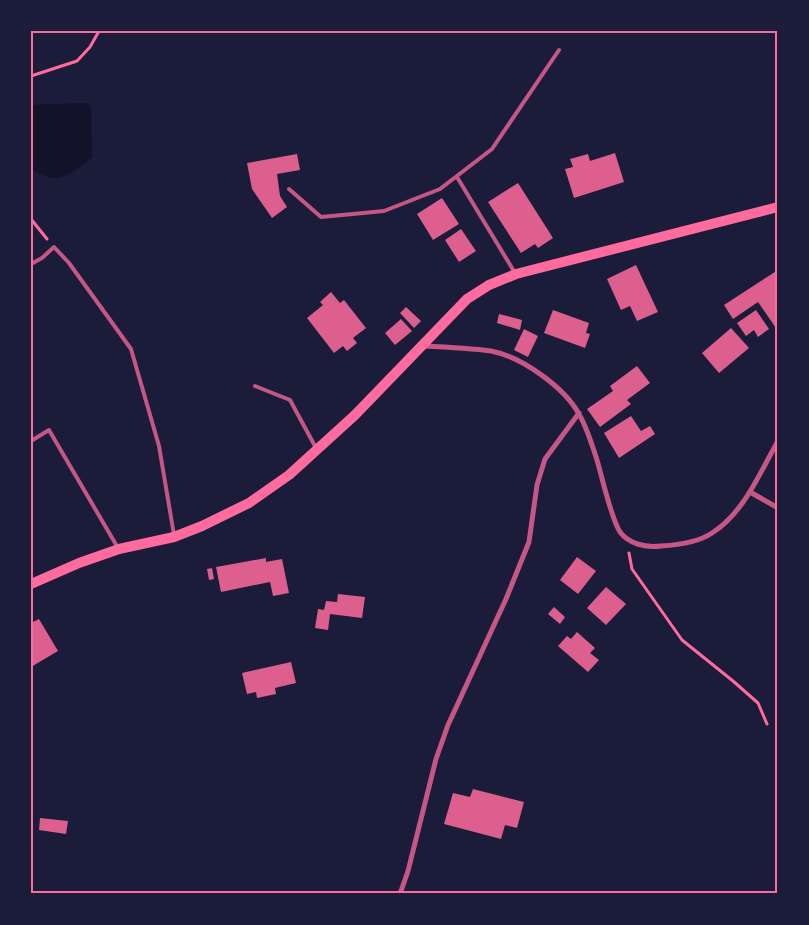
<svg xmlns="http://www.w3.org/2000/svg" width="809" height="925" viewBox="0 0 809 925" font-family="'DM Sans',sans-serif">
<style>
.water{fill:#12122b}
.building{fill:#dd5f8e}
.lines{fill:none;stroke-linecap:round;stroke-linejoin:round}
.path{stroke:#ff6b9d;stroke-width:3}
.service{stroke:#c65784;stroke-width:4}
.minor{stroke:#c65784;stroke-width:5}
.secondary{stroke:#ff6b9d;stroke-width:10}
.neatline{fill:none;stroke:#ff6b9d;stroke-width:2}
</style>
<rect width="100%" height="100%" fill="#1b1b3a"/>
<path class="water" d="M86,103L91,106L92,157C84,164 68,177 58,178C49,179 39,173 31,170V105Z"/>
<path class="building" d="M615,153L624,182L574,198L565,169L573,167L570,159L588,154L590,161Z
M297,154L300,170L277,174L280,196L287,207L272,218L252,189L247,163Z
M518,183L553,238L538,248L535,244L521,253L488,202Z
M442,198L459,224L433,240L417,214Z
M461,229L476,251L459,262L445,240Z
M636,265L658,312L637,321L630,306L621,310L607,279Z
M778,270V331L758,302L733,319L724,305Z
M331,292L340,303L344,300L366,328L353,338L357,343L347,351L343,346L334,353L307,318L323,305L320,302Z
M406,307L421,321L414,328L400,313Z
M553,310L589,323L586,333L590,334L585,348L544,333Z
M756,310L769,329L758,337L754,330L746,336L737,323Z
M499,314L522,320L520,330L497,323Z
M401,319L412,331L395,345L385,333Z
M731,328L749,348L719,373L702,353Z
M524,329L538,336L528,357L514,350Z
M637,366L650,383L627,400L631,404L600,427L587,409L613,391L610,386Z
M631,416L641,431L650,426L655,434L619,458L604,433Z
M577,557L596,571L578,594L560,580Z
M266,558V562L282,559L289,593L273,596L270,582L221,592L216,567Z
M212,568L214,579L209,580L207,569Z
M606,587L626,604L606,625L587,608Z
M338,594L365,597L362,618L330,614L328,630L315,628L318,609L324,610L326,601L337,602Z
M554,607L565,617L560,624L548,614Z
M39,619L58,651L31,667V623Z
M577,632L595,648L590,653L599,660L588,672L558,646L567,636L571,639Z
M291,662L296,683L275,688L276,694L257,698L256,692L247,694L242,673Z
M473,789L524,802L517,828L505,825L501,839L444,824L453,793L470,797Z
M40,818L68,821L66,834L39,830Z"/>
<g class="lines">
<path class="path" d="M31,76L77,61L90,47L99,31
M31,219L47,239
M629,553L632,569L682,640L733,681L758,703L767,724"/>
<path class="service" d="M457,177L515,273
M289,189L321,217L384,211L440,189L492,149L559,50
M31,264L42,258L54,247L69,263L131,349L159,446L174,535
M255,386L290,400L316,448
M31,441L49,430L118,548"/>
<path class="minor" d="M423,346C446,347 469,348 491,351C522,357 564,387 579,414C587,428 592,444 597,460C602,477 611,518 620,532C629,544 646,548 661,546C677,545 699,542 712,533C744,513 760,472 778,441
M750,492L778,508
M400,894L408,871L436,759L448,725L506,599L529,542L537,485L545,459L579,413"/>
<path class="secondary" d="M31,584L79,563L119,549L174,537L202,526L249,503L289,475L355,415L467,299L489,285L516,274L778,207"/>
</g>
<rect width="809" height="925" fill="none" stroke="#1b1b3a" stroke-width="65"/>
<rect x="32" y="32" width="744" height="860" class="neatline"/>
</svg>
